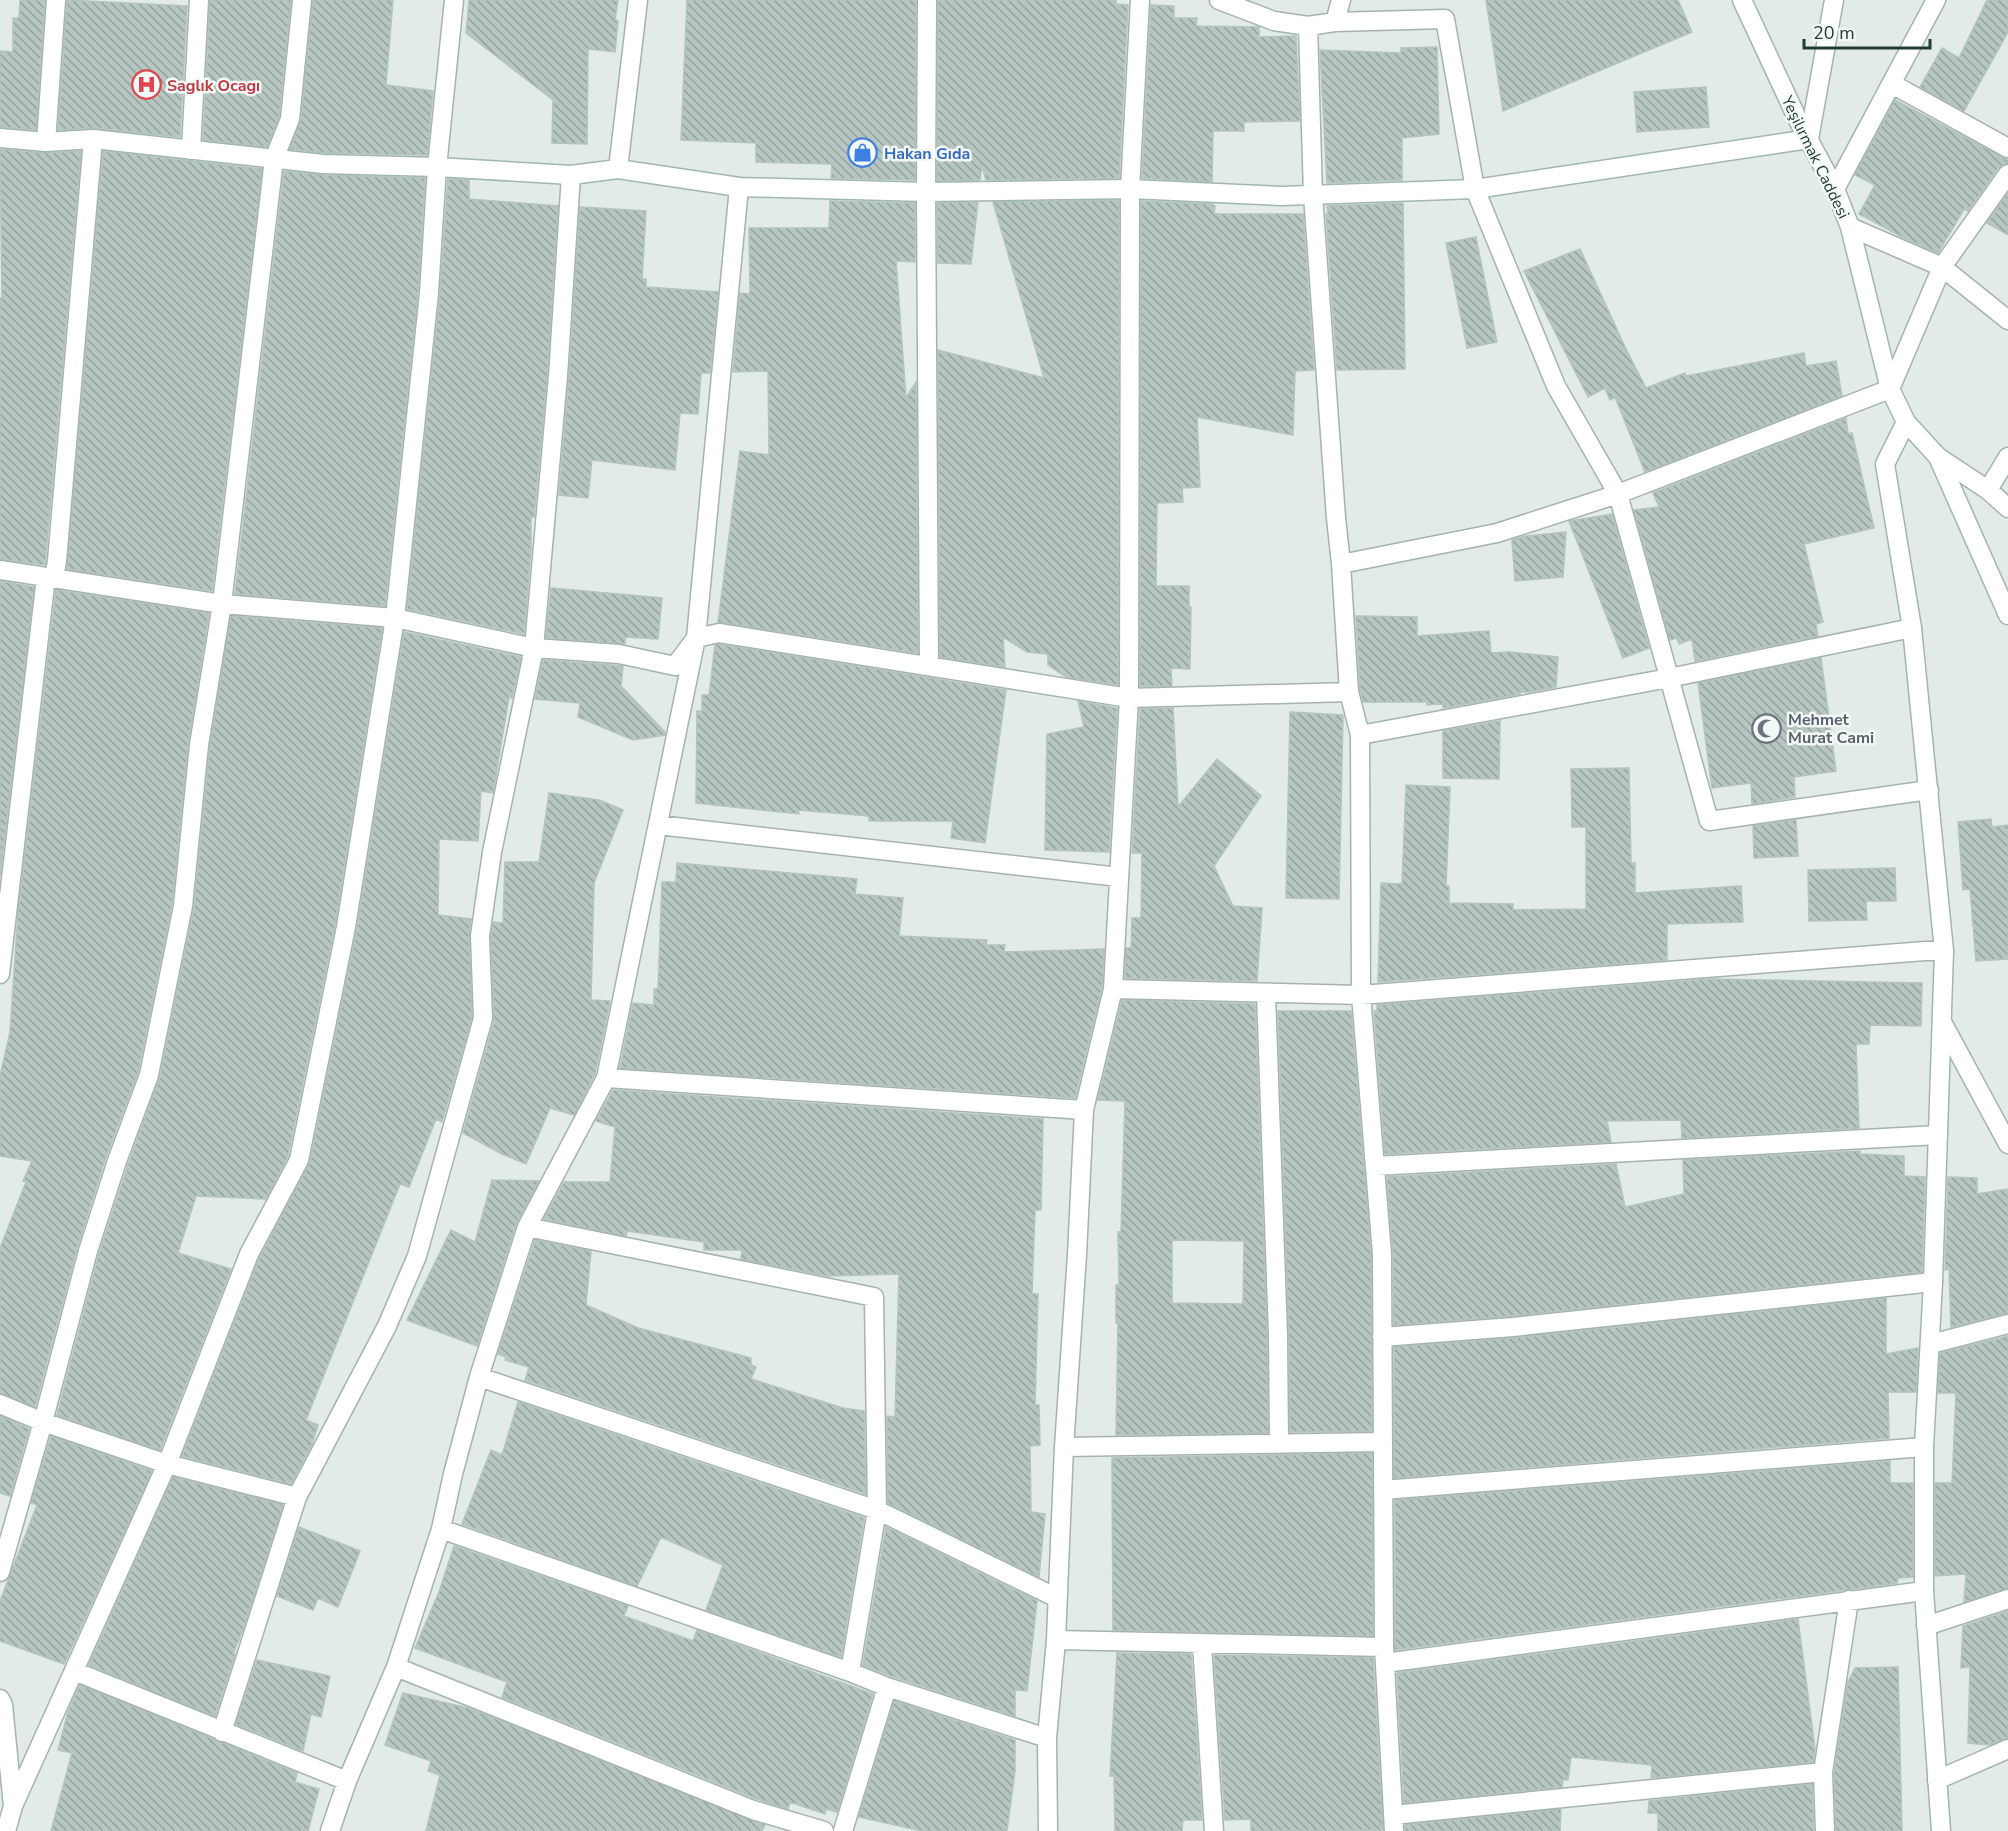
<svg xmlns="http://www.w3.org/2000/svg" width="2008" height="1831" viewBox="0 0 2008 1831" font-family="'Nunito Sans',sans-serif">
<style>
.building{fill:url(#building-back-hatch);stroke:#b4c4be;stroke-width:1.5;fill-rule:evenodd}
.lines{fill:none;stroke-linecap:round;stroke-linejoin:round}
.street-casing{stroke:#a5b3ae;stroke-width:21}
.secondary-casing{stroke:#a1b6b0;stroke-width:21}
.street{stroke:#fff;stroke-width:18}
.secondary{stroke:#fff;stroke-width:18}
.labels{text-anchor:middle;stroke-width:5;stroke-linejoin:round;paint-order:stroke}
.health-label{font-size:16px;font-weight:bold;fill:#be3a42;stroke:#f2f8f5;text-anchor:start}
.shop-label{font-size:16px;font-weight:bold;fill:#366cbe;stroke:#f2f8f5;text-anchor:start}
.street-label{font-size:16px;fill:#233b36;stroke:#f2f8f5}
.worship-label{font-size:16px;font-weight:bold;fill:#5b616d;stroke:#f2f8f5;text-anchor:start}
</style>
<defs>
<pattern id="building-back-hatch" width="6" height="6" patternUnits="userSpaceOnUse" patternTransform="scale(1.5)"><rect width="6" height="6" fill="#b7c6c0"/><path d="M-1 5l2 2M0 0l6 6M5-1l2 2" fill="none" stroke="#94a29d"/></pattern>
</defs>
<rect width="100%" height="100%" fill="#e2ebe7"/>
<path class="building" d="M20,0H45L36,130L0,127V51L13,52V18H19Z
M67,0L187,6L180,137L94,128L58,130Z
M210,0H291L279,116L267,147L203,140Z
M313,0H393L386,85L433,91L427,155L324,153L290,149L301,120Z
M469,0H618L615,20L618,21L615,52L588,49L587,144L552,143L553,100L466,33Z
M687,0H916L915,180L831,178L832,164L756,162V143L681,140Z
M938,0H1116V4L1128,5L1119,178L986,180L982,166L980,180L937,181Z
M1486,0H1678L1692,32L1503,111Z
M1987,0H2008V32L1964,111L1920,87L1942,48L1959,58Z
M1151,5L1174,6V18H1197L1196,26L1257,27H1259V37L1296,36L1300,121L1244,122V131H1213L1212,182L1142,178Z
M1437,47L1439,134L1402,138V180L1327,183L1320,50L1401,53V48Z
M1706,87L1709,127L1637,132L1634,92Z
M1895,100L2008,160V163L1999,167L1968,211L1964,209L1938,253L1904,238L1859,214L1875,185L1855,175Z
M0,149L45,153L81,151L45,565L0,559V298H2Z
M103,151L262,169L212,591L67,569Z
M284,171L323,175L425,178L418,292L385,606L235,594Z
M448,179L469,180V199L558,206L547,375L534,517H531V549L524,634L407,609L440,294Z
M2008,193V235L1987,223Z
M1119,200L1118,685L1066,677L1048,665V654L1027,652L1003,637L1005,667L940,657L938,350L1044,378L993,202Z
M830,201L915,203V262L896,261L906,398L916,382L918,653L718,622L740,451L769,455L768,371L733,372L740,293L750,294L749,228H829Z
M1141,201L1212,204L1215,206L1214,214H1303L1314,370L1295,371L1293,435L1197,417L1200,487L1182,488L1183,502L1157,503L1156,586H1189V606L1191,607L1190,669L1171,668L1172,686H1140Z
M978,202L971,264L938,263L937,203Z
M1403,203L1405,369L1337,370L1326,214H1328L1327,206Z
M580,207L646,211L642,279H646V287L718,292L710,373H701L698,414L680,413L675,470L592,460L588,498L559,495L569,377Z
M1476,237L1497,342L1467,348L1446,243Z
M1580,249L1626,349L1646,388L1685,373L1686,376L1804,353L1806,366L1836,361L1842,396L1645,472L1615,397L1610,400L1605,388L1588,397L1524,271Z
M1846,418L1848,434L1852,433L1874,528L1804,544L1823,622L1816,624L1818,636L1695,661L1692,639L1679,644L1677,638L1670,640L1634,510L1659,507L1653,493Z
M1612,514L1649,648L1623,658L1569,521Z
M1566,532L1563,577L1515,581L1512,540L1526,536Z
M0,581L34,587L0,876Z
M551,588L662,598L658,639L625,637V644L546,638Z
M56,590L209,613L188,744L172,904L138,1072L106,1157L77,1248L35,1407L0,1393V1248L26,1182L23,1181L32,1161L0,1156V1076L10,1032L18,914Z
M231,616L382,628L335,925L288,1156L266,1199L196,1196L178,1253L231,1269L160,1450L57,1415L99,1254L128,1165L160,1077L194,908L210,746Z
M1356,616L1417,617V636L1489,631L1491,653L1509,652L1558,657L1556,687L1529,692H1520V694L1443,708V704L1427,705V702H1363L1360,690Z
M404,632L521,657L512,698L509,697L493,793L481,791L478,841L439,839L438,915L471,919L469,936L472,1017L442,1122L436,1119L409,1187L400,1184L306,1420L318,1425L312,1444L291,1484L182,1456L259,1259L310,1162L357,929Z
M719,644L1006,690L985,843L951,838L953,821H869V816L798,810L799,814L696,803L697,711H702V695H709L715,645Z
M1821,658L1836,771L1794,777L1795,797L1752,804L1751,783L1712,788L1698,683Z
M543,660L623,666L621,686L665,732V735L633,740L578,717L580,703L535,699Z
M1078,701L1117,708L1109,852L1045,850L1047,734L1084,727Z
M1173,708L1178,807L1217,759L1261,796L1214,866L1233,906L1262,908L1257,981L1125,978L1126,948H1131L1132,918H1141L1142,853H1132L1140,709Z
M1290,712L1343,715L1339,899L1286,898Z
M1500,721L1499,779L1443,778V731Z
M1629,768L1631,863H1635V893L1741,886L1743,922L1667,924V960L1378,982L1381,883L1402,884L1406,785L1450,787L1446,886H1449V903L1513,904V910L1586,909V827H1572L1571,769Z
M549,793L599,800L623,810L594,883L591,1000L610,1001L595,1074L574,1115L550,1108L526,1164L502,1154L463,1133L494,1021L491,937L493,922L503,923L505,862H539Z
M1991,819L1992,827L2008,825V959L1976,961L1970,889L1963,890L1958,822Z
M1796,820L1798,856L1754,858L1753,826Z
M677,863L857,879L855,894L903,898L899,936L987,940L986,945H1005L1004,952L1104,949L1102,987L1075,1098L620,1068L633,1003L654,1005V989H658L662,882H676Z
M1895,868L1896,901H1866L1867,920L1809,921L1808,870Z
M1710,979L1922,983L1921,1026L1870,1025L1869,1044H1856L1859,1128L1682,1138L1681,1120L1607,1121L1611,1142L1385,1154L1374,1011H1377V1005Z
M1122,1000L1255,1004L1267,1336L1268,1433L1116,1435L1118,1323H1116V1285H1119L1118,1232H1121L1125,1101L1098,1100ZM1172,1240L1244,1241L1243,1304L1172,1303Z
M1278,1011H1351L1371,1254L1372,1431L1290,1432L1289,1336Z
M613,1090L1043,1119L1041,1210H1035L1032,1294H1038L1035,1405H1039L1040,1445L1030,1446L1031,1512L1045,1514L1039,1577L888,1503L887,1416L895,1417L899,1274L828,1276L741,1259L742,1250H704V1242L627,1231L626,1236L544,1219L564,1182H610L615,1127L596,1121Z
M1860,1151V1154L1904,1156V1176L1925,1177L1922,1272L1512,1316L1394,1325L1393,1253L1387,1177L1616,1164L1625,1207L1684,1194L1683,1160Z
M1948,1177L1977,1178V1194L2008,1189V1313L1951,1327L1949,1269L1945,1270Z
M492,1180L539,1181L516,1224L477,1346L407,1320L451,1230L475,1242Z
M535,1240L591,1251L586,1305L638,1328L751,1358V1365L756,1367L751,1379L843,1408L864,1411L866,1494L525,1380L529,1367L505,1360L506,1357L498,1354Z
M1886,1298V1354L1918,1348L1916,1392H1888L1889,1438L1394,1478V1347L1514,1338Z
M2008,1336V1588L1964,1602L1966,1574L1935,1576V1483H1952L1956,1393H1938L1940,1353Z
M518,1402L864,1518L841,1657L706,1610L723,1565L661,1537L637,1586L462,1524L491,1450L502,1455Z
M0,1416L29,1429L10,1496L0,1493Z
M51,1436L152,1471L64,1664L0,1641V1601L37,1505L31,1503Z
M1372,1453L1373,1636L1113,1630L1112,1458Z
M1890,1461V1483H1913V1577L1898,1578L1897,1583L1395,1650V1500Z
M173,1477L283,1505L244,1627L233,1654H235L215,1716L89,1665Z
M299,1527L360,1551L338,1607L318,1598L313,1610L277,1596Z
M886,1527L1037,1601L1027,1691L1015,1690V1716L891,1676L863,1665Z
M454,1546L628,1606L624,1616L693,1641L697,1630L873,1694L837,1812L826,1809L825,1814L790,1802L788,1809L757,1799L502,1697L507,1682L415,1648L439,1592Z
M2008,1611V1738L1990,1745L1968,1743L1970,1667L1961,1668L1963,1626Z
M1798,1619L1815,1749L1813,1762L1651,1778L1652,1765L1571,1757L1568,1780H1563L1562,1787L1404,1803L1397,1673Z
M1117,1653L1191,1654L1202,1820H1183L1182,1831H1115L1114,1776H1110Z
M1214,1655L1373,1658L1383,1830L1251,1831V1819L1225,1820Z
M257,1660L330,1676L321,1717L311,1714L303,1751L236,1724Z
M1898,1667L1902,1831H1836L1834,1773L1848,1682L1855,1668Z
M80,1685L297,1773L295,1782L319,1789L308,1831H51L72,1753L58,1750L68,1712Z
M403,1693L468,1708L765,1825L762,1831H426L440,1775L428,1771L431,1761L385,1745Z
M894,1701L1015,1740V1771L1007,1831H922L859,1817Z
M1812,1784L1814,1831H1658V1813H1648L1649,1801Z
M1561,1809L1560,1831H1405V1825Z"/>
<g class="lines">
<defs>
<path id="street" d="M927,0L926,192L929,666
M1219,0L1274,21L1308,26L1335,22L1445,19L1475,189L1556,386L1618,494L1709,821L1929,790
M1335,22L1341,0
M1308,26L1313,195L1336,518L1341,564L1349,692L1360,735L1361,995L1382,1254L1384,1647L1394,1831
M1892,84L2008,148
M1809,139L1834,0
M46,142L56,0
M191,150L199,0
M618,169L638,0
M1835,189L1936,0
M1850,227L1942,267L2008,320
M1938,457L1988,490L2008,508
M1988,490L2008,457
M1341,564L1497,533L1618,494L1890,389L1942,267L2008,174
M0,570L222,604L395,618L534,648L619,654L675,666L696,638L719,633L1129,698L1349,692
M54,578L57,561L93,139
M1360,735L1669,678L1912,628
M658,825L1119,877
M0,974L46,577
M1113,989L1361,995L1925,951H1944
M1266,994L1278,1336L1279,1444
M1942,1022L2008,1144
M606,1078L1084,1110
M1375,1166L1938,1135
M527,1227L874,1297L877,1510L850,1672
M1382,1337L1513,1327L1933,1282
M1931,1344L2008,1324
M479,1377L877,1510L1057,1598
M0,1404L43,1422L167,1464L297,1497
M1064,1447L1383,1442
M1383,1490L1924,1447
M441,1529L850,1672L887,1687L1047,1738
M0,1572L43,1422L88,1251L117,1161L149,1075L183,906L199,745L222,604L274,159L290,119L302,0
M1926,1626L2008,1599
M1056,1640L1384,1647
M1202,1644L1214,1831
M1385,1663L1924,1591
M396,1667L753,1810L824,1831
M74,1671L347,1781
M0,1699L3,1705L13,1806L6,1831
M222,1732L297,1497L387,1326L417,1256L483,1018L480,936L492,852L534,648L558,376L571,175
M1937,1780L2008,1749
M13,1806L167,1464L249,1254L299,1160L346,927L395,618L429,293L437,167L454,0
M1393,1815L1823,1772
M330,1831L347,1781L396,1667L441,1529L453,1474L479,1377L527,1227L606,1078L696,638L739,187
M843,1831L887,1687
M1048,1831L1047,1738L1056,1640L1064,1447L1077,1255L1084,1110L1113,989L1129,698L1130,189L1140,0
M1825,1831L1823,1772L1849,1600"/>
<path id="secondary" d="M1742,0L1797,118L1835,189L1850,227L1890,389L1906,422L1938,457L2008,615
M0,138L46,142L93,139L323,164L437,167L571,175L618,169L739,187L926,192L1130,189L1282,196L1475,189L1809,139
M1906,422L1885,464L1912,628L1944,951L1933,1282L1924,1447V1591L1941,1831"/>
</defs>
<use href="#street" class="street-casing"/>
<use href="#secondary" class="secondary-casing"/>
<use href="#street" class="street"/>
<use href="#secondary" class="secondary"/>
</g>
<defs>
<symbol id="hospital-ring" viewBox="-11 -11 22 22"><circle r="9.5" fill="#f2f8f5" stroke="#e0444e" stroke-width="1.5"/><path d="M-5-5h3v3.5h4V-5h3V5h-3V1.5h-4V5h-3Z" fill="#e0444e"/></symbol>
<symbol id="shop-ring" viewBox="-11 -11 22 22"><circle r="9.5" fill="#f2f8f5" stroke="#3f7fe0" stroke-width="1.5"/><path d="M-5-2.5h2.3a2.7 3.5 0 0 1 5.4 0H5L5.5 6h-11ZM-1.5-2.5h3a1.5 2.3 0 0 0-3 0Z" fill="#3f7fe0"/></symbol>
<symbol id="mosque-ring" viewBox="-11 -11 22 22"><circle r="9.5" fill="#f2f8f5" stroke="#6b7280" stroke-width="1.5"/><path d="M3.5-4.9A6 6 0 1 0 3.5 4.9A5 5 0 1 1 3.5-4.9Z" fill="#6b7280"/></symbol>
</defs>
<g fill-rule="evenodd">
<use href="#hospital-ring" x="130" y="68" width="33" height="33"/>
<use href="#shop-ring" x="846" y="136" width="33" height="33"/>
<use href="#mosque-ring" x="1750" y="712" width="33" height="33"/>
</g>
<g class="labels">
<g class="health-label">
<text x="167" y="91">Saglık Ocagı</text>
</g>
<g class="shop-label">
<text x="884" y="159">Hakan Gıda</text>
</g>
<g class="street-label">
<text transform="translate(1816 157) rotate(64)" y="6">Yeşilırmak Caddesi</text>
</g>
<g class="worship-label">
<text x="1788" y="725">Mehmet<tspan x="1788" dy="18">Murat Cami</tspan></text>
</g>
</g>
<path d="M1804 39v9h126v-9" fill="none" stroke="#233b36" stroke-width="3"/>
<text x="1813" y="39" font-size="18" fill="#233b36" stroke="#f2f8f5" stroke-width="4.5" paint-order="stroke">20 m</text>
</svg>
